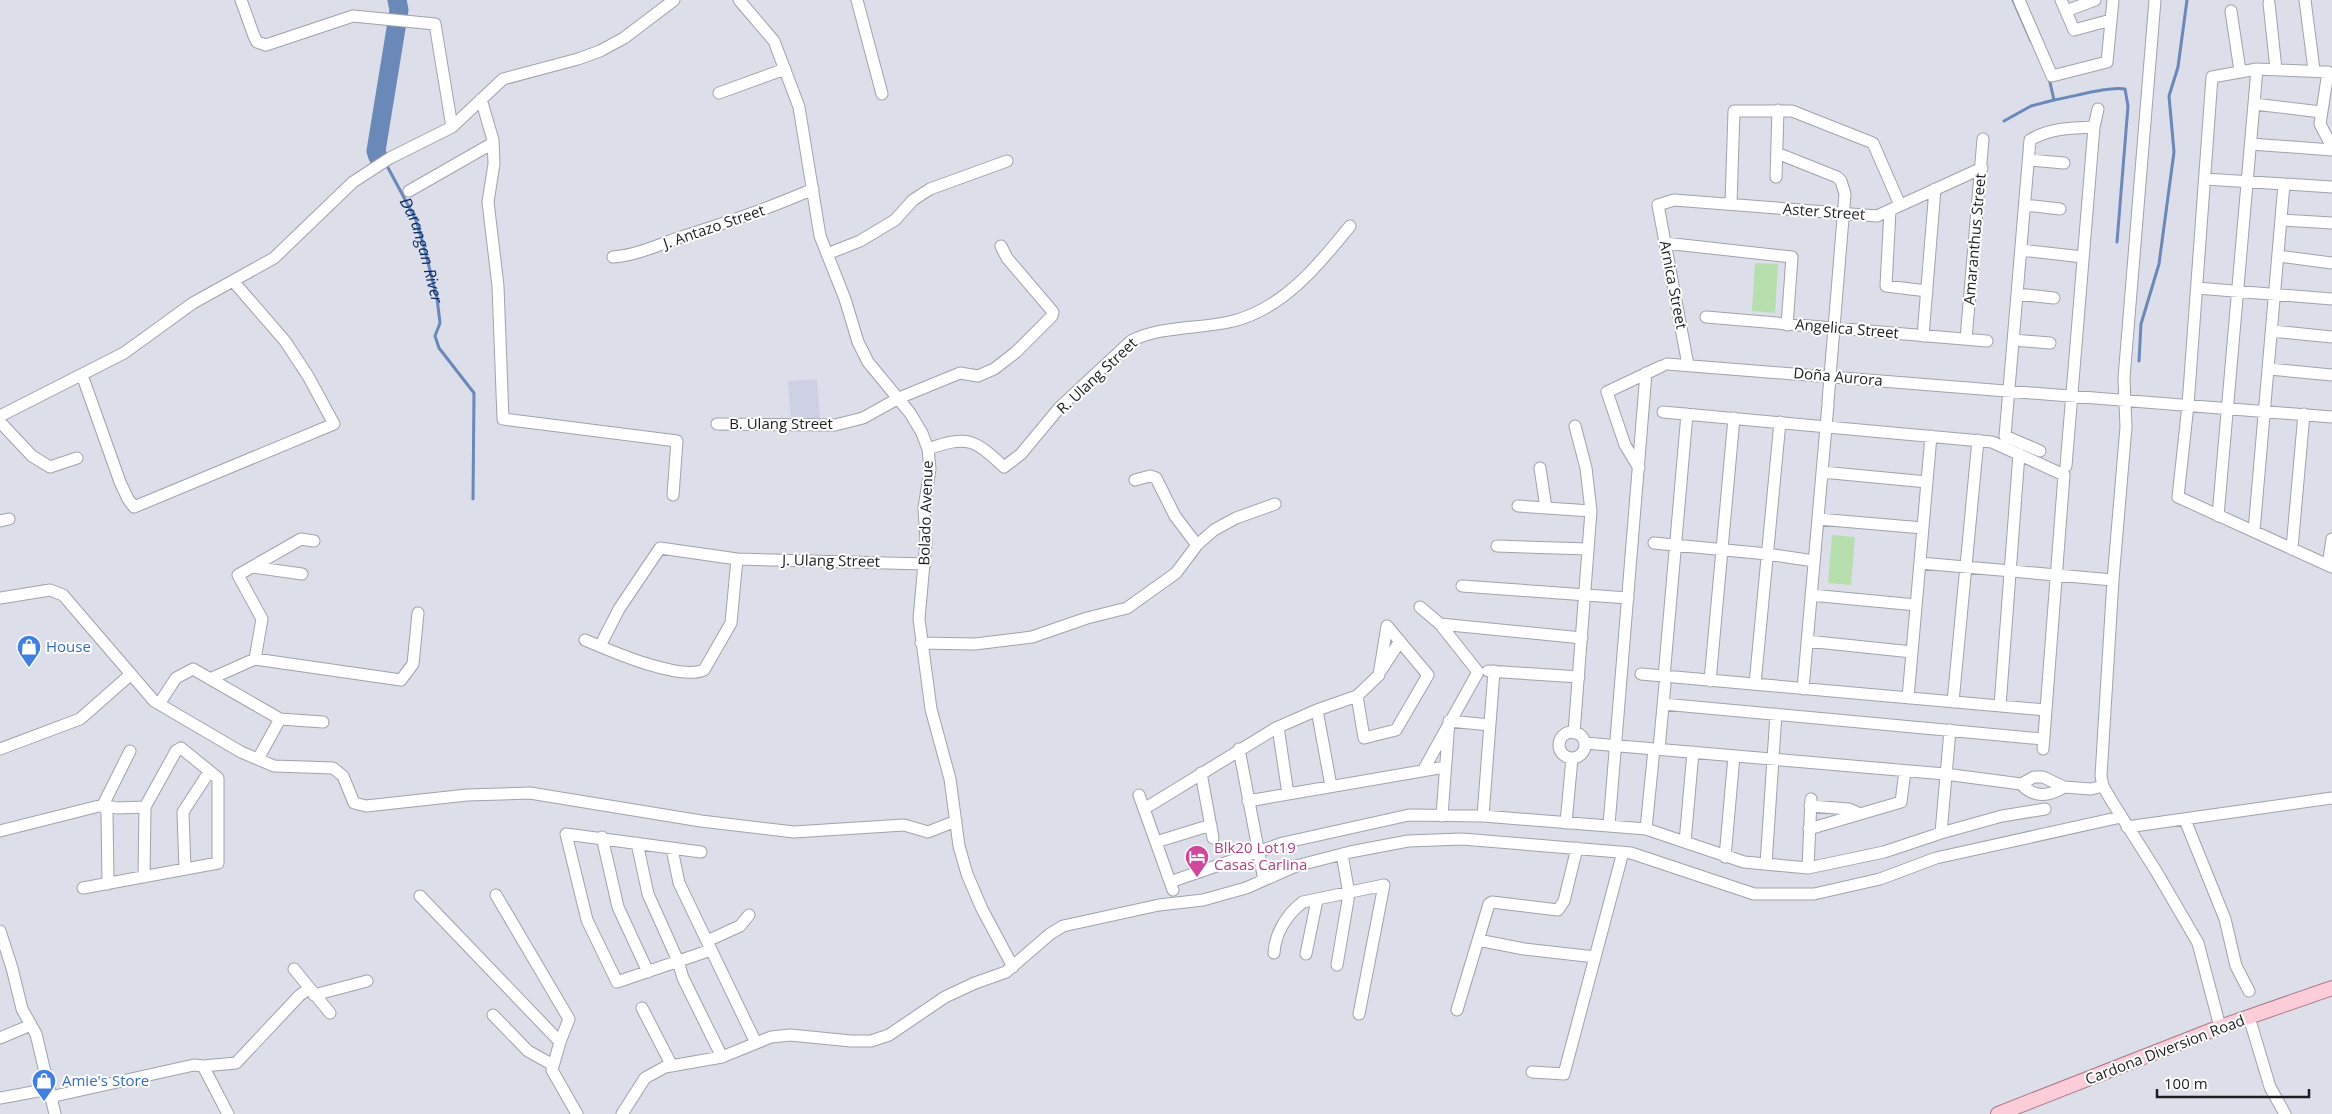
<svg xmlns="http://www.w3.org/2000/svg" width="2332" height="1114" viewBox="0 0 2332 1114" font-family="'Open Sans',sans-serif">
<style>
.built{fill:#ced1e4}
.green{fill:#b6dfad}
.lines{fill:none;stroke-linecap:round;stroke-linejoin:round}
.stream{stroke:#6a88b8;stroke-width:3}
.river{stroke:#6a88b8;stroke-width:19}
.minor-casing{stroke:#a0a2ae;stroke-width:13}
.major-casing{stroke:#ad7988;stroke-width:16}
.minor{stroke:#fff;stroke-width:11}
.major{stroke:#fdccd9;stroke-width:14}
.labels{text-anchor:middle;stroke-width:4;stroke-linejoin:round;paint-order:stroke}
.street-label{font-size:15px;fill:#1c1d21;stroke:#fff}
.shop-label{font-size:15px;fill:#366cbe;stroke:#fff;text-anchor:start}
.hotel-label{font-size:15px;fill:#b23c85;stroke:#fff;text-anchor:start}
.water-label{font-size:16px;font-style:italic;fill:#042b65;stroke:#fff}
</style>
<rect width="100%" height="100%" fill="#dcdeea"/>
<path class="built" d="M817,379L820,419L791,421L788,381Z"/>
<path class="green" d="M1755,263L1778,264L1775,313L1752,311Z
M1832,535L1855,537L1851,585L1828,583Z"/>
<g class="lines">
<g class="stream">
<path d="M2013,0L2031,41"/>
<path d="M2049,78L2054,100C2073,97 2108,86 2125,89L2128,106L2117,242"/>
<path d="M2004,121L2031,106L2054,100"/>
<path id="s1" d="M386,164L416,220L424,247L437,298L440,323L435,336L439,348L474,393L473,499"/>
<path d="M2139,361L2141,324L2159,264L2174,152L2169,96L2178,67L2187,0"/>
</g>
<path class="river" d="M378,157L376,151L399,10L397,0"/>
<defs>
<path id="minor" d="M241,0L254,36L257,42L266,45L353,16L435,24L452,127
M739,0L774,41L799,107L820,236L845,299L858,342L868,362L910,413L922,433L928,449L930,469L924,508L926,541L919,619L931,709L950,779L959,846L967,874L982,909L1013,967
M857,0L882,94
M2019,0L2052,76L2107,62L2113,0
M2061,0L2074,30L2111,20
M2155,0L2124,378L2126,427L2113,580L2101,776L2103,786L2111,800L2156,871L2198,943L2220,1027
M2305,0L2314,70
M2269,3L2276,69
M2066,11L2095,0
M2231,11L2240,71
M719,93L785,69
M481,99L493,140L494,164L488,202L498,286L503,419L677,441L673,495
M2254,104L2321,112
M2251,144L2332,150
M2332,147L2320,124L2328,72L2257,69L2212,77L2188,405L2178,497L2332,567
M1777,153L1837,177L1841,181L1845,194L1828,401
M2029,160L2064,163
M1776,177L1778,110
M2205,179L2332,187
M409,191L493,143
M1731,204L1734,111H1792L1873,143L1900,205
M2025,205L2060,209
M1890,210L1886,286L1927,291
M2281,220L2332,223
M1665,243L1792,257L1787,325
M2021,250L2083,257
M827,254L860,241L895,220L913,200L930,189L1007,161
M2278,256L2332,263
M613,257C635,255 654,247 675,239C722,224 768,209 813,189
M2197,288L2332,299
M2017,294L2054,298
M1706,317L1987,341
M2272,331L2332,337
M1923,336L1935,189
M1966,339L1983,139
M2013,340L2050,343
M1667,364L2332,417
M1688,365L1658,205L1674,200L1877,216L1982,168
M2269,369L2332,375
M82,375L120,482L128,499L134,507L334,424L308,376L285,341L233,281
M1663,412L1992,442L2064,475L2043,749
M0,416L124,353L193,303L274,258L353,182L390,158L452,127L503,79L578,59L600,51L624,38L674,0
M0,422L32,456L50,467L77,458
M717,424L835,425L863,418L899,398L960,373L978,376L994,369L1016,352L1052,316L1053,312L1007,258L1001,246
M928,449C968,435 974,439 1004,467L1021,454L1060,407L1131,341C1160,326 1197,329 1229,322C1281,311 1318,266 1350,226
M2040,451L2005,436L2030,140C2050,128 2071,128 2094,127
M2066,466L2094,127L2098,109
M1540,468L1546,508
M1639,468L1625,445L1607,392L1662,366
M1822,472L1927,482
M1135,480L1150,476L1156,478L1175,516L1197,545
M1518,506L1591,511
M2218,516L2257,69
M1818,519L1923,528
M0,521L9,519
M2254,531L2284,184
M1654,543L1767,554L1814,561
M1497,546L1588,549
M2292,548L2304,414
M1920,563L2113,580
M2328,565L2332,539
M252,567L302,574
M1462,586L1628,598
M1811,595L1916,605
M0,598L50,590L63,595L154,701L241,752L274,766L333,768L343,776L354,803L366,806L467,795L530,793L701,821L794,832L904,825L928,832L956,821
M1420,607L1440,624L1478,672
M1440,624L1582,638
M585,640C611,651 679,681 704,670L731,623L737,559
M1807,641L1912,652
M921,643L975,644L1032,637L1087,618L1127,608L1176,573L1197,545L1214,530L1236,518L1275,504
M600,646L619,609L660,548L737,559L925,564
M255,659L262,619L238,575L301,539L314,541
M1382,669L1400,641
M1488,671L1579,677
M1641,674L2046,710
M1664,677L1687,414
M210,679L255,659L401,680L413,664L418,613
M1710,681L1734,418
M1755,684L1780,422
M1803,689L1828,404
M1357,696L1364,738L1396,730L1428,675L1387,626
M1908,698L1931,436
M1953,702L1978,440
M159,704L176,678L193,669L280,719L323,722
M1663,704L2043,739
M2000,706L2019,454
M1317,710L1331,786
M1278,727L1288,794
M1559 745a13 13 0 1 1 26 0a13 13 0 1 1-26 0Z
M1574,733L1591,511L1586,468L1575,426
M1585,743L1945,774L2021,784L2034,777H2043L2064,787L2091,789L2103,786
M0,749L80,719L130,675
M1239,749L1264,880
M1659,749L1665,684
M258,759L280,719
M1424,769L1478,672
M1201,773L1213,838
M2021,784C2034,798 2048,797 2064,787
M1139,795L1173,890
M1248,801L1445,767
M1810,806L1849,809L1860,814
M1144,809L1276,728L1317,710L1357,696L1379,675L1387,626
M1442,816L1449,721L1490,725
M1483,816L1494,671
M2185,820L2225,919L2236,966L2249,991
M1566,823L1572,758
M1609,825L1646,373
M2127,827L2332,798
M1646,829L1654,749
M1809,829L1901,802L1905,771
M0,831L103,805L117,808L145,807
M1941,833L1950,730
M602,837L618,907L648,972
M1156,842L1211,825
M1685,842L1693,752
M637,843L648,894L678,961L683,978L722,1057
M672,849L679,883L756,1043
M701,852L566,834L587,920L617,982L711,950
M1725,857L1734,756
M1766,864L1776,714
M1808,868L1811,799
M185,869L183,812L209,772
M1170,882L1283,843L1409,815L1483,816L1646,829L1744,862L1808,868L1884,852L1941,833L2002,816L2045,809
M108,884L107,812L103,805L130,751
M83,888L218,863V778L181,748L176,751L145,807L144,877
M496,895L569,1019L560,1042L552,1070L577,1114
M420,896L560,1042
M0,931L12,968L22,1009L36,1034L55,1114
M1478,940L1524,949L1595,957
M707,941L740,926L749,915
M1274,953C1275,933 1287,914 1303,902L1384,885L1359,1014
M1306,954L1317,900
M1337,965L1349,894L1342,854
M294,969L330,1013
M314,995L367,981
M642,1008L672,1066
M1457,1010L1489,904L1492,902L1558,910L1564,901L1577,848
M493,1015L528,1051L553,1065
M2249,1017L2270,1087L2285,1114
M0,1038L31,1025
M203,1066L236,1063L300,995L309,989
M1532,1072L1564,1074L1623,852
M50,1097L194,1065L203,1066L228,1114
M0,1098L49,1089
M622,1114L645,1078L665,1067L722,1057L771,1037L790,1035L851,1041H871L889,1035L945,997L975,983L1006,972L1050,934L1063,926L1159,905L1203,900L1246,888L1296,866L1350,852L1408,841L1462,839L1631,853L1754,894H1814L1880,879L1936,858L2121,817"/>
<path id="major" d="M1998,1114L2220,1027L2332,988"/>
</defs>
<use href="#minor" class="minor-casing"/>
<use href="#major" class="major-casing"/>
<use href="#minor" class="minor"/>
<use href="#major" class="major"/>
</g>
<defs>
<symbol id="shop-pin" viewBox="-11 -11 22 30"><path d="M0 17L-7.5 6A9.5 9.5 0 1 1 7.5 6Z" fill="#3f7fe0" stroke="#fff"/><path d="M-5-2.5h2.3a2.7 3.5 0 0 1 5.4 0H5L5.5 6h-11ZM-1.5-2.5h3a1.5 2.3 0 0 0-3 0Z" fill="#fff"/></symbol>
<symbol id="hotel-pin" viewBox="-11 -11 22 30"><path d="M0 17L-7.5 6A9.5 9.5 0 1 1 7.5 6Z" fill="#d1479c" stroke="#fff"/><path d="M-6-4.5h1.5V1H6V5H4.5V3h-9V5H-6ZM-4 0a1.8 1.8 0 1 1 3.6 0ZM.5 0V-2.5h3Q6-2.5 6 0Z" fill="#fff"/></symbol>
</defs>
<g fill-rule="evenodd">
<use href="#shop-pin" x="15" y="633" width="28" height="38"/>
<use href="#hotel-pin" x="1183" y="843" width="28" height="38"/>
<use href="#shop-pin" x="30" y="1067" width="28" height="38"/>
</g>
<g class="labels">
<g class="street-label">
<text transform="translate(1824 212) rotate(4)" y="5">Aster Street</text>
<text transform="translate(714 227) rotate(-19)" y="5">J. Antazo Street</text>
<text transform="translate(1975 239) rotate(-85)" y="5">Amaranthus Street</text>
<text transform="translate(1673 285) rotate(79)" y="5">Arnica Street</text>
<text transform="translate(1847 329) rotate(5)" y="5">Angelica Street</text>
<text transform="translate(1097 376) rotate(-43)" y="5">R. Ulang Street</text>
<text transform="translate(1838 377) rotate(5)" y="5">Doña Aurora</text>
<text x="781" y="429">B. Ulang Street</text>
<text transform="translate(926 513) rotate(-88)" y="5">Bolado Avenue</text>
<text transform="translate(831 561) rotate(1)" y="5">J. Ulang Street</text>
<text transform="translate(2165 1050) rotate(-21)" y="5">Cardona Diversion Road</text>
</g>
<g class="shop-label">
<text x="46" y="652">House</text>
<text x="62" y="1086">Amie's Store</text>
</g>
<g class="hotel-label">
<text x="1214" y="853">Blk20 Lot19<tspan x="1214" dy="17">Casas Carlina</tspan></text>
</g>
<g class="water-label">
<text dy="6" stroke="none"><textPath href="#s1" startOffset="94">Darangan River</textPath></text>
</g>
</g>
<path d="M2157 1089v8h152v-8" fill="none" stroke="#1c1d21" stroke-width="2.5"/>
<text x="2164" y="1089" font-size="15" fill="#1c1d21" stroke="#ffffff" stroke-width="4" paint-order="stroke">100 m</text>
</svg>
